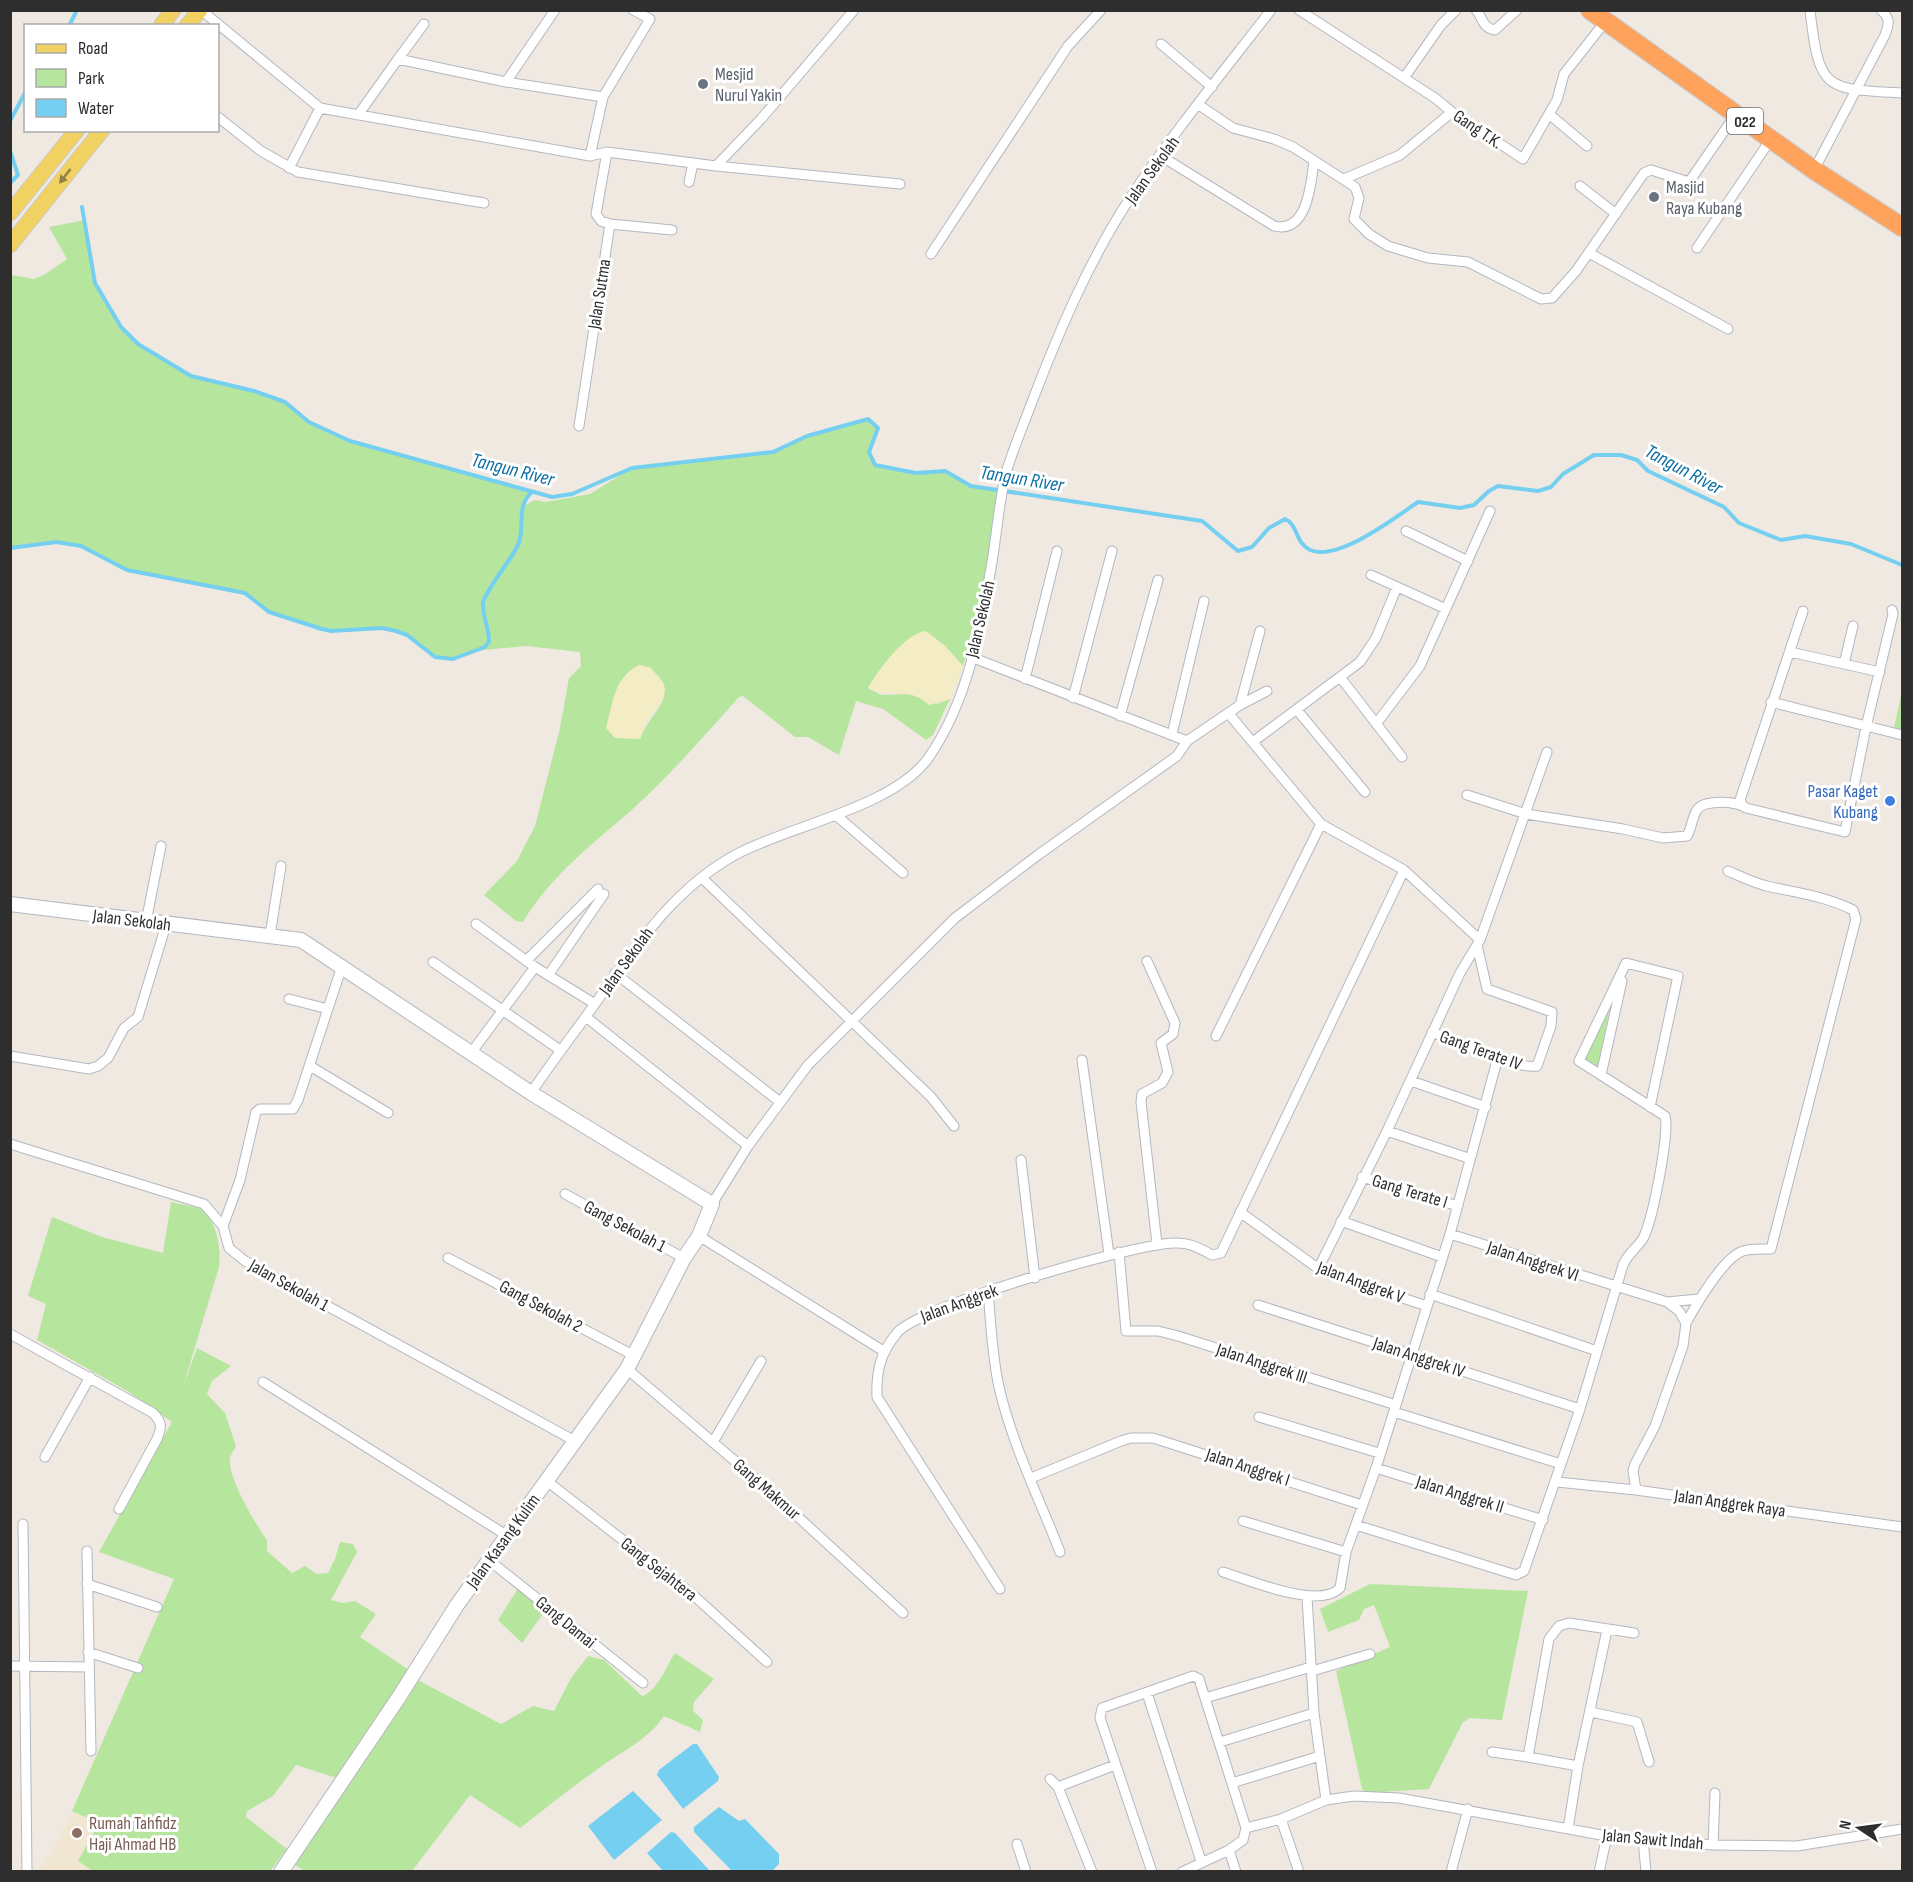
<svg xmlns="http://www.w3.org/2000/svg" width="1913" height="1882" viewBox="0 0 1913 1882" font-family="'Sofia Sans Condensed',sans-serif">
<style>
.education{fill:#f0e6d1}
.green{fill:#b6e59e;fill-rule:evenodd}
.sand{fill:#f3ecc5}
.water{fill:#75cff0}
.lines{fill:none;stroke-linecap:round;stroke-linejoin:round}
.stream{stroke:#75cff0;stroke-width:4}
.street-casing{stroke:#b4b7c1;stroke-width:11}
.secondary-casing{stroke:#b4b7c1;stroke-width:16}
.primary-casing{stroke:#c9c9c9;stroke-width:17}
.highway-casing{stroke:#c9c9c9;stroke-width:20}
.street{stroke:#fff;stroke-width:9}
.secondary{stroke:#fff;stroke-width:14}
.primary{stroke:#f2d163;stroke-width:15}
.highway{stroke:#ffa35c;stroke-width:18}
.oneway{fill:#908048}
.worship-dot{fill:#6b7280;stroke:#fff;stroke-width:2}
.shop-dot{fill:#3f7fe0;stroke:#fff;stroke-width:2}
.education-dot{fill:#8d6e63;stroke:#fff;stroke-width:2}
.labels{text-anchor:middle;stroke-width:6;stroke-linejoin:round;paint-order:stroke}
.shield{fill:#fff;stroke:#6d6d6d;stroke-width:1.5}
.shield-label{font-size:16px;font-weight:bold;fill:#2e2e2e}
.worship-label{font-size:18px;fill:#5b616d;stroke:#fff;text-anchor:start}
.street-label{font-size:18px;fill:#2e2e2e;stroke:#fff}
.shop-label{font-size:18px;fill:#366cbe;stroke:#fff;text-anchor:end}
.education-label{font-size:18px;fill:#785e54;stroke:#fff;text-anchor:start}
.water-label{font-size:20px;font-style:italic;fill:#0d6fa3;stroke:#fff}
</style>
<rect width="100%" height="100%" fill="#efe9e1"/>
<path class="education" d="M72,1811L99,1822L78,1861L93,1871L37,1872L57,1844Z"/>
<path class="green" d="M85,220L95,283L121,327L138,344L191,376L254,391L285,402L309,422L350,441L532,492L525,498L523,507L534,500L546,502L590,494L632,468L773,452L807,436L868,419L878,428L869,452L875,465L916,473L945,471L971,486L998,490L986,576L963,666L944,645L868,688L881,695L909,694L937,704L950,699L933,735L926,740L883,709L856,701L839,755L808,737H795L743,696L739,697C705,735 672,773 635,807C594,843 551,875 523,922L516,921L484,895L517,861L535,826L560,728L569,678L581,666L580,652L526,646L473,651L453,659L435,657L407,635L396,631L382,628L331,631L322,629L269,612L245,593L127,570L81,546L57,542L11,548V275L34,279L44,275L67,259L49,227ZM649,666C681,701 654,704 640,739Z
M1902,691V730L1894,728Z
M1610,1007L1598,1067L1584,1060Z
M171,1202L204,1209C217,1226 221,1246 219,1267L183,1387L197,1348L231,1366L212,1381L207,1394L225,1413L236,1446C234,1450 231,1454 230,1458C227,1477 256,1525 267,1540V1551L292,1573L305,1566L317,1574L328,1573L335,1559L340,1542L353,1544L357,1552L331,1600L342,1603L355,1601L376,1614L360,1637L409,1670L340,1779L296,1765L273,1796L247,1811L246,1817L287,1849L270,1871H93L78,1861L99,1823L72,1811L174,1579L99,1552L172,1422L129,1392L37,1340L46,1304L28,1296L52,1217L102,1237L163,1253Z
M1370,1584L1528,1591L1502,1720L1470,1718L1463,1722L1429,1789L1366,1793L1362,1789L1336,1671L1390,1647L1374,1605L1364,1609L1359,1620L1328,1632L1320,1609Z
M519,1587L545,1611L522,1643L498,1620Z
M675,1653L714,1679L694,1702L693,1711L703,1720L700,1732L664,1716C648,1740 622,1751 599,1768C572,1787 546,1808 520,1828L470,1795L412,1871H305L292,1863L387,1728L416,1679L501,1724L533,1706L554,1711L571,1678L588,1656L604,1660L642,1696C657,1692 667,1665 675,1653Z"/>
<path class="sand" d="M926,631L944,645L963,666L950,699L929,705C909,685 892,700 868,688C878,670 905,633 926,631Z
M639,665C649,666 652,670 659,677C675,695 655,706 647,721C644,727 642,733 640,739L615,738L606,728C613,703 614,677 639,665Z"/>
<path class="water" d="M693,1744H697L719,1777L718,1781L683,1809L657,1775L659,1770Z
M633,1791L662,1820L614,1860L588,1826Z
M719,1807L739,1821L745,1819L779,1854V1864L772,1871H732L694,1832V1827Z
M671,1832L675,1833L710,1871H663L647,1853Z"/>
<g class="lines">
<path class="stream" d="M69,26L77,10
M10,121L26,91
M10,151L18,175L10,183
M82,207L95,283L121,327L138,344L191,376L254,391L285,402L309,422L350,441L552,497L572,494L632,468L773,452L807,436L868,419L878,428L869,452L875,465L916,473L945,471L971,486L1202,521L1238,551L1252,547L1269,528L1285,519C1298,524 1295,543 1310,550C1338,562 1396,517 1418,502L1460,508L1474,505L1489,491L1498,486L1538,491L1551,487L1563,474L1594,455H1621L1637,460L1648,471L1724,507L1739,523L1781,540L1805,536L1851,544L1902,565
M10,548L57,542L81,546L127,570L245,593L269,612L322,629L331,631L382,628L396,631L407,635L435,657L453,659L485,647L489,641C489,627 482,616 483,602C491,582 508,565 518,545C526,527 515,507 532,492"/>
<defs>
<path id="street" d="M201,10L320,108L590,156L607,152L693,163
M555,10L506,82L603,97L590,156
M1299,10L1435,98L1452,112L1523,159L1557,100L1564,74L1605,22
M1476,10C1484,19 1482,28 1495,30L1517,10
M1810,10C1819,90 1824,89 1902,93
M1161,44L1212,87
M398,59L424,24
M1404,78L1441,25L1456,10
M603,97L650,19L633,10
M1199,105L1233,128L1274,139L1293,147L1355,187L1359,198L1354,219L1369,234L1388,246L1428,258L1468,262L1541,299L1552,298L1576,271L1644,173L1651,170L1689,182L1736,114
M1549,114L1587,146
M358,115L398,59L506,82
M218,117L261,151L298,172L484,203
M607,152L596,214L601,221L610,224
M1161,156L1274,226C1307,234 1311,185 1314,161
M716,166L900,184
M289,168L320,108
M1814,170L1885,35C1889,24 1891,19 1881,10
M1344,179L1400,155L1452,112
M689,182L693,163L716,166L761,119L854,10
M1580,186L1616,214
M1697,248L1771,139
M1589,253L1728,329
M931,254L1068,46L1101,10
M579,426L610,224L672,230
M1406,531L1468,561
M1371,575L1446,609
M1790,652L1880,672
M1844,664L1853,626
M1340,677L1402,757
M1025,679L1057,551
M1073,698L1112,551
M1771,702L1902,735
M1240,705L1267,691
M1297,710L1365,792
M1229,714L1321,824
M1120,716L1158,580
M1376,724L1420,666L1490,511
M1172,734L1204,601
M1187,741L1240,705L1260,631
M1254,741L1360,662L1376,638L1397,587
M1467,795L1526,814L1623,829L1663,838L1687,836C1692,828 1692,817 1697,810C1703,799 1738,801 1746,808L1845,832L1866,727L1893,614L1892,610
M1742,804L1740,800L1803,611
M837,816L903,873
M702,878L931,1097L954,1126
M146,922L161,846
M476,924L535,967L595,1004
M270,935L281,866
M1480,940L1547,752
M526,961L598,889
M1147,961L1175,1023L1173,1034L1161,1043L1168,1072L1162,1083L1142,1094L1141,1102L1157,1244
M433,962L560,1050
M615,973L780,1102
M549,974L604,894
M289,999L328,1009
M586,1017L748,1146
M1432,1032C1454,1041 1517,1070 1537,1066L1551,1026L1552,1012L1487,989L1477,945
M1216,1036L1321,824L1404,870L1480,940L1460,973L1387,1131L1318,1269
M471,1053L535,967
M10,1056L89,1069L98,1066L108,1058L124,1028L138,1017L166,925
M1082,1060L1109,1254
M310,1066L388,1113
M1601,1075L1622,981
M1411,1081L1486,1107
M531,1093C549,1066 568,1041 587,1015C631,955 667,893 735,855C788,826 895,807 929,757C968,701 981,627 992,562C997,532 999,502 1006,473C1013,449 1023,426 1032,402C1059,331 1089,261 1130,198C1173,133 1223,72 1271,10
M1387,1131L1468,1158
M10,1144L204,1204L223,1226L229,1248L245,1261L575,1441
M1021,1160L1035,1278
M1362,1177L1458,1206
M565,1194L684,1258
M712,1204L748,1146L808,1065L955,918L1038,855L1177,756L1187,741L971,657
M1240,1212L1323,1272L1427,1306
M1341,1221L1442,1257
M223,1226L240,1180L256,1112L260,1109H293L298,1100L342,966
M1450,1234L1667,1302L1679,1311L1686,1323L1683,1346L1655,1426L1635,1464L1633,1471L1636,1490
M699,1236L885,1352
M1119,1252L1126,1331H1158L1178,1336L1396,1405
M448,1258L633,1355
M988,1291C991,1324 992,1356 999,1387C1012,1444 1039,1498 1060,1552
M1430,1294L1597,1351
M1667,1302L1699,1299
M1258,1305L1580,1409
M1686,1323C1696,1305 1724,1257 1743,1251C1752,1248 1762,1249 1771,1249L1856,919L1853,910C1825,896 1797,893 1767,886C1754,883 1740,876 1728,871
M10,1334L153,1413C162,1422 162,1427 157,1439L119,1509
M627,1369L762,1484L903,1613
M263,1382L506,1535
M1394,1412L1561,1464
M1259,1417L1379,1453
M713,1442L761,1361
M45,1457L90,1377
M1376,1468L1543,1520
M1031,1478L1121,1441L1131,1438H1153L1362,1505
M547,1481L692,1594L767,1662
M1557,1482L1636,1490L1902,1527
M1243,1521L1346,1552
M23,1524L27,1872
M1356,1525L1516,1575L1524,1571L1580,1409L1623,1265C1629,1252 1635,1250 1642,1240C1652,1226 1670,1131 1665,1116L1579,1061L1626,963L1678,976L1650,1107
M87,1551L91,1751
M490,1561L643,1683
M1223,1572C1249,1580 1319,1610 1340,1588L1346,1552L1376,1468L1450,1234L1498,1057
M87,1584L157,1607
M1000,1589L877,1397C876,1372 880,1353 897,1333C919,1306 1133,1244 1174,1243C1189,1242 1199,1248 1212,1255L1221,1253L1404,870
M88,1652L138,1668
M10,1666L89,1667
M1312,1671L1370,1654
M1147,1693L1201,1861
M1205,1698L1246,1828
M1591,1712L1637,1722L1649,1762
M1220,1742L1314,1713
M1492,1752L1528,1757
M1578,1766L1528,1757L1549,1639L1559,1626L1569,1623L1634,1633
M1050,1779L1058,1787L1092,1872
M1232,1783L1320,1756
M1058,1787L1115,1765
M1326,1800L1354,1796L1399,1798L1607,1836L1713,1845L1797,1846L1902,1829
M1281,1819L1299,1872
M1568,1829L1578,1766L1607,1630
M1643,1839L1646,1872
M1017,1844L1026,1872
M1713,1845L1715,1793
M1229,1850L1236,1872
M1152,1872L1100,1718L1102,1708L1193,1676L1199,1679L1205,1698L1311,1667
M1182,1872L1229,1850L1243,1840L1246,1828L1281,1819L1326,1800L1314,1713L1307,1597
M1451,1872L1468,1809
M1599,1872L1607,1836"/>
<path id="secondary" d="M10,904L301,940L531,1093L712,1204L699,1236L684,1258L627,1369L457,1605L399,1697L281,1872"/>
<path id="primary" d="M161,26L173,10
M187,26L200,10
M10,213L77,130
M10,245L102,130"/>
<path id="highway" d="M1590,10L1814,170L1902,227"/>
</defs>
<use href="#street" class="street-casing"/>
<use href="#secondary" class="secondary-casing"/>
<use href="#primary" class="primary-casing"/>
<use href="#highway" class="highway-casing"/>
<use href="#street" class="street"/>
<use href="#secondary" class="secondary"/>
<use href="#primary" class="primary"/>
<use href="#highway" class="highway"/>
</g>
<defs><path id="oneway-solid" d="M-6-.8H1V-3.2L6.5 0L1 3.2V.8H-6Z" transform="scale(1.5)"/></defs>
<use class="oneway" href="#oneway-solid" transform="translate(65 176) rotate(128)"/>
<g class="worship-dot">
<circle cx="703" cy="84" r="6"/>
<circle cx="1654" cy="197" r="6"/>
</g>
<circle class="shop-dot" cx="1890" cy="801" r="6"/>
<circle class="education-dot" cx="77" cy="1833" r="6"/>
<g class="labels">
<rect class="shield" x="1727" y="108" width="36" height="26" rx="4.5"/>
<g class="shield-label">
<text x="1745" y="127">022</text>
</g>
<g class="worship-label">
<text x="715" y="80">Mesjid<tspan x="715" dy="21">Nurul Yakin</tspan></text>
<text x="1666" y="193">Masjid<tspan x="1666" dy="21">Raya Kubang</tspan></text>
</g>
<g class="street-label">
<text transform="translate(1478 129) rotate(34)" y="6">Gang T.K.</text>
<text transform="translate(1152 170) rotate(-54)" y="6">Jalan Sekolah</text>
<text transform="translate(599 294) rotate(-81)" y="6">Jalan Sutma</text>
<text transform="translate(980 619) rotate(-77)" y="6">Jalan Sekolah</text>
<text transform="translate(132 920) rotate(7)" y="6">Jalan Sekolah</text>
<text transform="translate(626 961) rotate(-54)" y="6">Jalan Sekolah</text>
<text transform="translate(1481 1050) rotate(20)" y="6">Gang Terate IV</text>
<text transform="translate(1410 1191) rotate(17)" y="6">Gang Terate I</text>
<text transform="translate(625 1226) rotate(28)" y="6">Gang Sekolah 1</text>
<text transform="translate(1533 1261) rotate(18)" y="6">Jalan Anggrek VI</text>
<text transform="translate(1361 1282) rotate(20)" y="6">Jalan Anggrek V</text>
<text transform="translate(289 1285) rotate(29)" y="6">Jalan Sekolah 1</text>
<text transform="translate(959 1303) rotate(-20)" y="6">Jalan Anggrek</text>
<text transform="translate(541 1306) rotate(28)" y="6">Gang Sekolah 2</text>
<text transform="translate(1419 1357) rotate(18)" y="6">Jalan Anggrek IV</text>
<text transform="translate(1262 1363) rotate(18)" y="6">Jalan Anggrek III</text>
<text transform="translate(1248 1467) rotate(18)" y="6">Jalan Anggrek I</text>
<text transform="translate(767 1489) rotate(41)" y="6">Gang Makmur</text>
<text transform="translate(1460 1494) rotate(17)" y="6">Jalan Anggrek II</text>
<text transform="translate(1730 1503) rotate(8)" y="6">Jalan Anggrek Raya</text>
<text transform="translate(503 1541) rotate(-54)" y="6">Jalan Kasang Kulim</text>
<text transform="translate(659 1569) rotate(38)" y="6">Gang Sejahtera</text>
<text transform="translate(566 1622) rotate(39)" y="6">Gang Damai</text>
<text transform="translate(1653 1839) rotate(5)" y="6">Jalan Sawit Indah</text>
</g>
<g class="shop-label">
<text x="1878" y="797">Pasar Kaget<tspan x="1878" dy="21">Kubang</tspan></text>
</g>
<g class="education-label">
<text x="89" y="1829">Rumah Tahfidz<tspan x="89" dy="21">Haji Ahmad HB</tspan></text>
</g>
<g class="water-label">
<text transform="translate(513 469) rotate(14)" y="7">Tangun River</text>
<text transform="translate(1684 469) rotate(28)" y="7">Tangun River</text>
<text transform="translate(1022 478) rotate(9)" y="7">Tangun River</text>
</g>
</g>
<rect width="1913" height="1882" fill="none" stroke="#2e2e2e" stroke-width="24"/>
<rect x="24" y="24" width="195" height="108" fill="#ffffff" stroke="#ababab" stroke-width="1.5"/>
<rect x="36" y="44" width="30" height="9" fill="#f2d163" stroke="#ababab" stroke-width="1.5"/>
<text x="78" y="54" font-size="18" fill="#2e2e2e">Road</text>
<rect x="36" y="69" width="30" height="18" fill="#b6e59e" stroke="#ababab" stroke-width="1.5"/>
<text x="78" y="84" font-size="18" fill="#2e2e2e">Park</text>
<rect x="36" y="99" width="30" height="18" fill="#75cff0" stroke="#ababab" stroke-width="1.5"/>
<text x="78" y="114" font-size="18" fill="#2e2e2e">Water</text>
<g transform="translate(1859 1828) rotate(283)" stroke="#ffffff" stroke-width="4.5" paint-order="stroke">
<path d="M0-4.5L10 22L0 15L-10 22Z" fill="#2e2e2e"/>
<text y="-9" font-size="16" font-weight="bold" text-anchor="middle" fill="#2e2e2e">N</text>
</g>
</svg>
